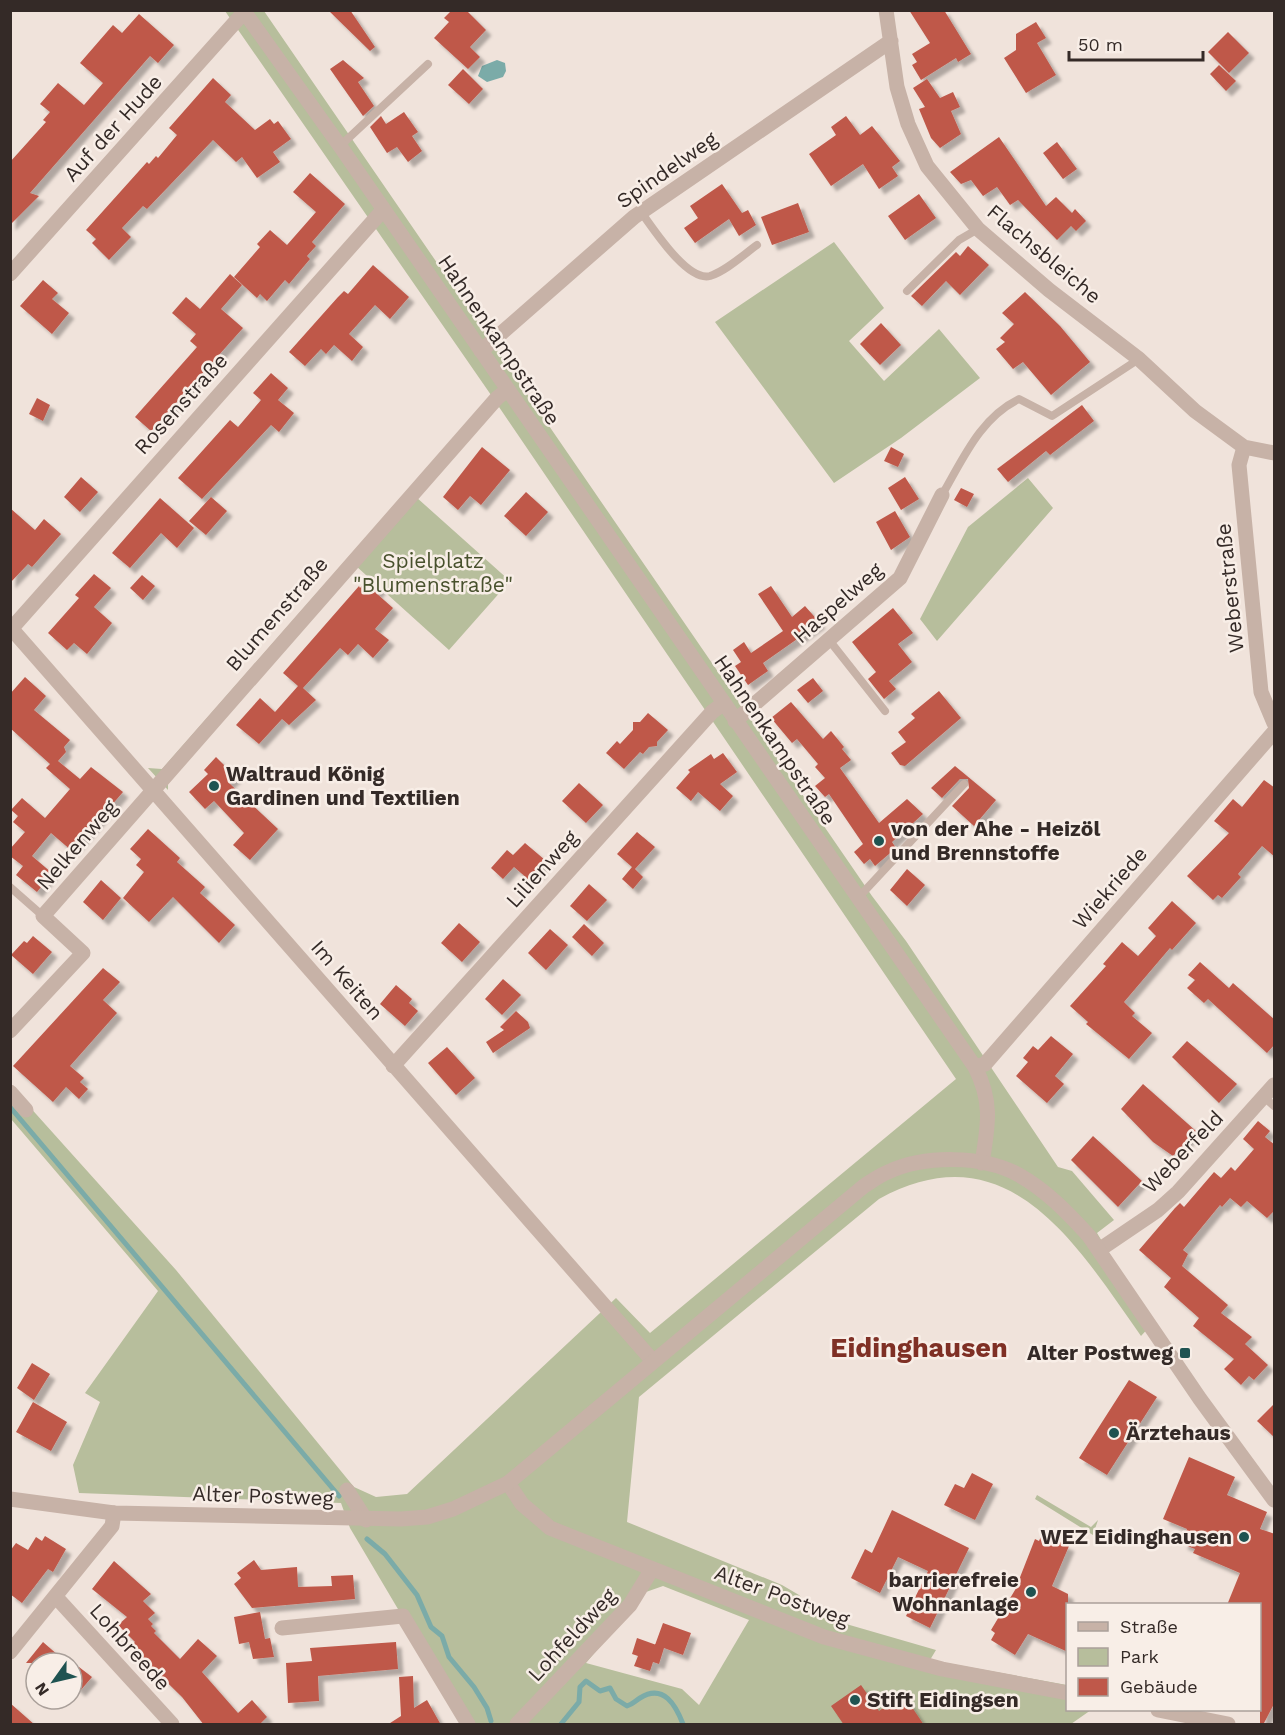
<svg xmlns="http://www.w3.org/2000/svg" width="1285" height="1735" viewBox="0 0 1285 1735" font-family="'Work Sans',sans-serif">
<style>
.green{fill:#b7be9c;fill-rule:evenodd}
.water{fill:#7baba8}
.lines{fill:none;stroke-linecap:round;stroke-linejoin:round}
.stream{stroke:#7baba8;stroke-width:5}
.building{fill:#bf584a;filter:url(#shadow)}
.service{stroke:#c7b2a7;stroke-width:8}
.minor{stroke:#c7b2a7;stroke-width:15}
.tertiary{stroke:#c7b2a7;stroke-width:15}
.poi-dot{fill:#1f5351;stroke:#f8eee7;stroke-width:2}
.labels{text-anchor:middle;stroke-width:5;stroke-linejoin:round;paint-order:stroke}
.street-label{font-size:21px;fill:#342a27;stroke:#f8eee7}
.park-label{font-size:21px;fill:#48512d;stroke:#f8eee7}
.poi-label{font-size:21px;font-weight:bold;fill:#342a27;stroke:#f8eee7;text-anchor:start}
.district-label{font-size:27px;font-weight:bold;fill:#7f3025;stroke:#f8eee7}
</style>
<defs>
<filter id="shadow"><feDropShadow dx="5.5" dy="5.5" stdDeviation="1.5" flood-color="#0004"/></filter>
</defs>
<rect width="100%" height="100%" fill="#f0e3db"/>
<path class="green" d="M225,11H264L872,896L906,941L1058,1167L1072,1171L1114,1220L1097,1233L1152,1324L1141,1336C1076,1244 1008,1128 879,1199L639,1397L627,1522L782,1585L799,1595L822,1617L936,1650L930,1660L1067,1685L1068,1710H1091L1071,1724H466L350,1528L341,1503L79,1493L73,1465L100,1402L85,1393L158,1291L11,1119L10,1085L176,1270L354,1487L376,1497L407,1494L616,1298L650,1333L956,1079L499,407L495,408L416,497L510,581L449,650L356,566L168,777V790L148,768L162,769L491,395ZM663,1586L749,1620L699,1705L682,1689L586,1663L646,1592Z
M834,242L884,308L849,341L884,381L939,329L980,378L901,438L834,483L715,322Z
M1028,478L1053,508L937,641L920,619L968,527Z
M1037,1495L1091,1527L1098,1520L1093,1535L1035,1499Z"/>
<path class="water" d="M497,60L505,63L506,71L503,77L487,82L478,76L482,66Z"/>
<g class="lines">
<path class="stream" d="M10,1107L339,1496
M367,1539L385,1554L417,1595L431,1627L442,1636L449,1657L474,1687L487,1708L491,1721
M561,1724L579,1702L580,1687L586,1681L600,1691L610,1688L616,1699L627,1706C633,1704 635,1701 640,1698C664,1683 676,1706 683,1724"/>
</g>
<path class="building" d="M328,10H350L375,47L370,51Z
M452,10H466L486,30L470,47L480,57L468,69L434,38L449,22L444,18Z
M909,10H944L971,54L958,62L956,58L921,80L912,65L917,62L912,54L930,43Z
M139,14L174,45L158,63L150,56L30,193L39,196L10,225V162L46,122L43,120L50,112L40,104L58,83L84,105L103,83L80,63L113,25L122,33Z
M1036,22L1046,38L1037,43L1056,75L1026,93L1004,58L1016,50V34Z
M1228,32L1249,53L1229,73L1208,52Z
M343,60L364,78L358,82L374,106L363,116L330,69Z
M1219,65L1236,81L1226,91L1210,74Z
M463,69L483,89L469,104L448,85Z
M213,78L231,95L225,102L255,130L270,119L274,124L278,121L291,139L273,152L280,162L257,178L242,157L236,162L213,140L147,209L143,206L122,228L131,237L109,260L92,243L96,239L86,230L147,162L149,164L156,156L158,158L177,135L169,128Z
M927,79L940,98L953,92L960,107L951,111L961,134L940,148L931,138L919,109L925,107L913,88Z
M404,112L418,132L412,136L422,151L408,162L397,147L387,153L370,127L381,116L386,124Z
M846,116L860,135L872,126L900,161L892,167L898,176L879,189L863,164L831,186L809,154L836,135L831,127Z
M999,137L1046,206L1056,197L1072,213L1075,209L1086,221L1076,231L1071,226L1057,240L1018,200L1010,205L997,187L983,196L971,180L961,184L950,172Z
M1057,142L1077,169L1063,179L1043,153Z
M310,173L345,204L312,242L316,246L307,256L310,259L289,284L285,280L267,301L260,294L257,298L234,277L260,247L257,244L270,230L287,245L316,212L293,192Z
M722,184L742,213L748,210L756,225L739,236L729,219L695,243L684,228L698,218L690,206Z
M919,194L936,218L905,240L888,216Z
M798,203L809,232L772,245L761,217Z
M968,246L989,265L960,295L946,281L922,306L911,296L956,252L960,256Z
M373,265L409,297L390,319L375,305L349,334L363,347L352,361L334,345L326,354L321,349L305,366L289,352L338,297L344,291L348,294Z
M230,274L242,285L221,309L243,328L151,431L135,417L197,347L190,341L196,334L172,313L186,297L200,309Z
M43,280L58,293L52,299L69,313L52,334L20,306Z
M1025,292L1060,326L1090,362L1051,395L1023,362L1013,369L996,349L1005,342L1000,338L1014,324L1002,313Z
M881,323L901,345L880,365L860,344Z
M271,373L288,388L278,400L294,413L279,432L271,425L202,499L178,478L230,420L238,427L261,400L253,393Z
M37,398L50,405L43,421L29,414Z
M1082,405L1094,421L1050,455L1046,451L1008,482L997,469Z
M482,447L510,470L481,505L470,496L458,510L443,497Z
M891,447L904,454L898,467L884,461Z
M81,477L98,492L80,512L64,497Z
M905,477L919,499L901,510L888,488Z
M961,488L974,494L967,507L954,500Z
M526,492L548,512L526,536L504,516Z
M211,497L227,511L206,535L189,521Z
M160,498L194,528L177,548L161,533L130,568L112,553Z
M10,508L35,530L44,519L61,534L32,567L28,564L10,583Z
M895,511L910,537L891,550L876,522Z
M94,574L111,588L94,607L112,623L87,654L74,643L67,650L48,633L79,598L75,595Z
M142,575L155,586L143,600L130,588Z
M369,578L381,588L376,593L393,608L375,629L389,640L373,658L358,644L348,655L340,648L303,688L316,700L289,725L282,719L259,744L236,725L260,698L275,712L298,686L283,673L359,586L360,588Z
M771,586L792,617L805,606L820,623L763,663L768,671L748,685L735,666L741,662L733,650L744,642L751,653L783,631L758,594Z
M893,608L913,633L898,644L912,662L889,681L896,689L884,699L868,679L876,672L852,642Z
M25,677L46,696L34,710L70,740L64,747L66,752L58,761L80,779L91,767L123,792L72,851L51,833L32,856L52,873L37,892L16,875L23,866L10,856V849L25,832L13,822L18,816L11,810L22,798L45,818L70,789L46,768L50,764L10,728V694Z
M813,678L823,691L808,703L797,690Z
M939,691L961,718L905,766L900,765L891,753L906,742L898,732L915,718L911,714Z
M791,702L823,739L831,731L844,747L842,749L851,760L840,768L879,823L907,799L923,814L892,842L896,848L875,866L870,859L864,864L854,852L863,844L829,794L825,797L815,786L825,778L815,767L818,764L797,739L792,743L771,718Z
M648,713L668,730L657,742V746L649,747L643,754L640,752L624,769L606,753L617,741L620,744L633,730V722H640Z
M723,753L737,772L720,784L733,796L720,811L698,792L691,801L676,788L690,772L688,770L711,754L714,759Z
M216,757L236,777L229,783L278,829L250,860L233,845L244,833L214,801L205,809L189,792L208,774L204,770Z
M955,766L996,800L974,826L952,806L969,788L968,779H960L942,798L931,788Z
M1264,780L1275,788V857L1262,846L1238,874L1241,877L1222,898L1218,895L1213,900L1187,876L1229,833L1214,821L1233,799L1242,807Z
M579,783L603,805L586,823L562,801Z
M148,829L180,858L177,862L205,887L200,893L235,925L219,943L173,897L149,922L123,898L144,872L136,865L141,859L130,849Z
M637,832L655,847L635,869L643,877L633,889L622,879L632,867L617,854Z
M525,843L545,860L540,866L541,873L532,874L528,879L514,867L503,879L491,868L507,850L513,855Z
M907,869L925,885L907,906L890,890Z
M101,880L121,898L103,920L83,902Z
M589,884L607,900L587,921L570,906Z
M1172,901L1196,923L1172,950L1170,948L1124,1002L1135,1013L1132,1016L1152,1033L1129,1059L1086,1024L1088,1022L1070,1006L1106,966L1103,964L1122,942L1138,956L1156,936L1148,928Z
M459,923L480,942L462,962L441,943Z
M584,924L604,943L592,956L572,937Z
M550,929L568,945L546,970L528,953Z
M33,936L52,952L33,974L11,955L24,941L27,943Z
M1200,962L1229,988L1233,983L1275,1020V1044L1267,1053L1208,999L1204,1003L1187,988L1195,980L1188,975Z
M103,968L120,982L103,1000L117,1013L70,1066L84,1078L80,1082L88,1089L79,1099L66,1087L53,1102L13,1066Z
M503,979L521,995L502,1015L485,999Z
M396,985L412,999L409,1003L418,1011L405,1026L380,1004Z
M516,1011L528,1022L530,1028L493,1053L486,1042L504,1030L500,1027Z
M1051,1036L1073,1054L1055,1076L1064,1084L1047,1103L1016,1076L1028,1062L1023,1058L1033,1046L1038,1050Z
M1187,1041L1237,1084L1219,1103L1172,1057Z
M447,1047L475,1078L456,1095L428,1063Z
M1143,1084L1196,1131L1173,1156L1153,1142L1121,1109Z
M1258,1121L1270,1131L1265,1137L1275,1145V1210L1267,1218L1247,1201L1241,1207L1230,1198L1222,1207L1220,1205L1183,1250L1188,1254L1182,1266L1228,1305L1221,1313L1252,1337L1245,1344L1268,1365L1254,1380L1249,1376L1241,1385L1224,1369L1234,1359L1193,1326L1199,1318L1164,1287L1171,1278L1139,1250L1175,1208L1180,1203L1184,1207L1214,1172L1221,1178L1231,1167L1235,1171L1254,1149L1243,1139Z
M1093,1136L1142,1181L1118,1207L1071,1160Z
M32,1363L50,1374L34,1400L17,1388Z
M1129,1380L1157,1397L1107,1475L1079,1458Z
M33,1402L67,1422L51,1451L16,1432Z
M1275,1403V1438L1257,1421Z
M1189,1457L1235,1477L1227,1495L1267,1512L1260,1529L1275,1534V1702L1263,1725H1260V1605H1227L1240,1573L1193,1553L1195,1549L1182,1544L1187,1529L1163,1519Z
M972,1473L993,1484L975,1520L944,1505L955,1484L964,1488Z
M892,1510L969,1548L930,1628L906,1616L928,1571L898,1557L880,1593L851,1578L865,1549L872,1553Z
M1042,1534L1069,1546L1052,1586L1068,1594V1652L1028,1634L1015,1655L991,1640L995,1633L991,1630L1015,1590L1035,1539L1039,1541Z
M45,1536L66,1549L53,1572L48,1569L22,1603L10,1594V1551L16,1543L28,1550L36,1537L42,1541Z
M254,1560L261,1570L297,1567L298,1587L332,1586L331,1576L353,1575L355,1599L252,1608L234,1584L241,1578L237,1573Z
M114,1561L151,1594L143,1601L155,1613L148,1619L153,1624L151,1626L156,1631L154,1633L180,1659L198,1639L217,1656L202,1672L238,1713L252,1700L267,1717L259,1725H204L182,1697L130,1646L135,1642L118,1625L127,1617L92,1589Z
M260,1612L265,1639L270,1638L274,1657L253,1659L249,1642L239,1644L234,1617Z
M663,1623L691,1633L683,1655L664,1648L659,1664L653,1662L650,1671L634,1666L638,1656L632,1654L637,1638L662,1647L655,1645Z
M43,1642L67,1663H26Z
M396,1642L398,1669L318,1676L319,1701L288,1703L286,1663L312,1661L310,1648Z
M79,1667L92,1677L80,1691L72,1684V1675Z
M413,1676L414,1708L427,1700L441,1725H387L401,1716L399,1677Z
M861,1685L879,1711L903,1694L924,1725H844L831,1706Z
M10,1703L35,1725H10Z"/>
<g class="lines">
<path class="service" d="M340,146L428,64
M641,212C653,228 687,282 710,276C726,271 743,255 757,245
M907,291L959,240L978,229
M942,495C963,459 980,418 1019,399L1052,416L1139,359
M829,640L885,711
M10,887L43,916
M858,898L964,784
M1264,1097L1274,1106"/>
<path class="minor" d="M243,10L340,146L975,1067C993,1102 988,1126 982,1163
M886,10L897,87L908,124L927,166L978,229L1049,290L1139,359L1195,411L1244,447L1274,453
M10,274L246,10
M481,351L634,217L891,41
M1244,447L1239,465L1261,692L1274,723
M10,627L652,1360
M12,628L383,210
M735,721L900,578L942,495
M10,1031L83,953L43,916L497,398L507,390
M393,1066L712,712L724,703
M975,1067L985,1064L1274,732
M10,1092L26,1110
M1099,1250L1158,1210L1178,1192L1274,1085
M508,1483L522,1504L550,1528L824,1637L942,1669L1068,1693
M347,1490L366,1520
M56,1597L172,1724
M282,1628L403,1616L468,1724
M10,1652L112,1526L114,1513
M1158,1710L1228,1724
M517,1724L630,1605L652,1569"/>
<path class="tertiary" d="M10,1499L114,1513L401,1519L427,1517L453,1509L508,1483L864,1186C872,1181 880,1175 888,1172C925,1155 983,1155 1019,1175C1046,1190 1068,1213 1089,1236L1200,1399L1274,1500"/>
</g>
<g class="poi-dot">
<circle cx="214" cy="786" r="6"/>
<circle cx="879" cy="841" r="6"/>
<rect x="1179" y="1347" width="12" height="12" rx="3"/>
<circle cx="1114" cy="1433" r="6"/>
<circle cx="1244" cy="1537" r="6"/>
<circle cx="1031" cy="1592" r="6"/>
<circle cx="855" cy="1700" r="6"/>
</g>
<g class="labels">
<g class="street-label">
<text transform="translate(113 128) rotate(-48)" y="7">Auf der Hude</text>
<text transform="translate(667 170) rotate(-35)" y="7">Spindelweg</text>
<text transform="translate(1044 254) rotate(40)" y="7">Flachsbleiche</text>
<text transform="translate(499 340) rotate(56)" y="7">Hahnenkampstraße</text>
<text transform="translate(181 404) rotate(-48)" y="7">Rosenstraße</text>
<text transform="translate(1230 588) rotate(-96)" y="7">Weberstraße</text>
<text transform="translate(838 603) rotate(-41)" y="7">Haspelweg</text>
<text transform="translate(277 614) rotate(-49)" y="7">Blumenstraße</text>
<text transform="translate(775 740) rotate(56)" y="7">Hahnenkampstraße</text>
<text transform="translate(77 845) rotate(-49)" y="7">Nelkenweg</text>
<text transform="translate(542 869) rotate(-48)" y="7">Lilienweg</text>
<text transform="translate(1110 888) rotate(-49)" y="7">Wiekriede</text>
<text transform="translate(347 980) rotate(49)" y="7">Im Keiten</text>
<text transform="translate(1183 1152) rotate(-46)" y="7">Weberfeld</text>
<text transform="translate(263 1496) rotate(2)" y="7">Alter Postweg</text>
<text transform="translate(782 1596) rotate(20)" y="7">Alter Postweg</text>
<text transform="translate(572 1635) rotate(-47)" y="7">Lohfeldweg</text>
<text transform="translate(130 1647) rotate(48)" y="7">Lohbreede</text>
</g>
<g class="park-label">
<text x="433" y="568">Spielplatz<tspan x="433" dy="24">"Blumenstraße"</tspan></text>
</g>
<g class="poi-label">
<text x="226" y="781">Waltraud König<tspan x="226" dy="24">Gardinen und Textilien</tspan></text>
<text x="891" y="836">von der Ahe - Heizöl<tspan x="891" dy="24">und Brennstoffe</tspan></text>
<text x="1173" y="1360" text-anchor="end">Alter Postweg</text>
<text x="1126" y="1440">Ärztehaus</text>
<text x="1232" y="1544" text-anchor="end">WEZ Eidinghausen</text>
<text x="1019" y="1587" text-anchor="end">barrierefreie<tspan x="1019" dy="24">Wohnanlage</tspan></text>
<text x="867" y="1707">Stift Eidingsen</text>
</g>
<g class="district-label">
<text x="919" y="1357">Eidinghausen</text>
</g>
</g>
<rect width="1285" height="1735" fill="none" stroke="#342a27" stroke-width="24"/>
<rect x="1066" y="1603" width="195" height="108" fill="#f8eee7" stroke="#aaa09a" stroke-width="1.5"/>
<rect x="1078" y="1622" width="30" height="9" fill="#c7b2a7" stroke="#aaa09a" stroke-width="1.5"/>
<text x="1120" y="1633" font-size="18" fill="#342a27">Straße</text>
<rect x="1078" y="1648" width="30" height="18" fill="#b7be9c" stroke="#aaa09a" stroke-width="1.5"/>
<text x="1120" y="1663" font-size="18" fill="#342a27">Park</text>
<rect x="1078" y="1678" width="30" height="18" fill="#bf584a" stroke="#aaa09a" stroke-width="1.5"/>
<text x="1120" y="1693" font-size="18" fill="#342a27">Gebäude</text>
<g transform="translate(54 1681) rotate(236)"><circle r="28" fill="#f8eee7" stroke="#aaa09a" stroke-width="1.5"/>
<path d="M0-4.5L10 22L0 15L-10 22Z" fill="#1f5351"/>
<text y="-9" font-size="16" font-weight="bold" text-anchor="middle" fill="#342a27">N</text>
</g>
<path d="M1069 51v9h134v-9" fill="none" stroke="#342a27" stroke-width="3"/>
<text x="1078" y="51" font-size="18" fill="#342a27" stroke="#f8eee7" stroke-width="4.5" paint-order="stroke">50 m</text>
</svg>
